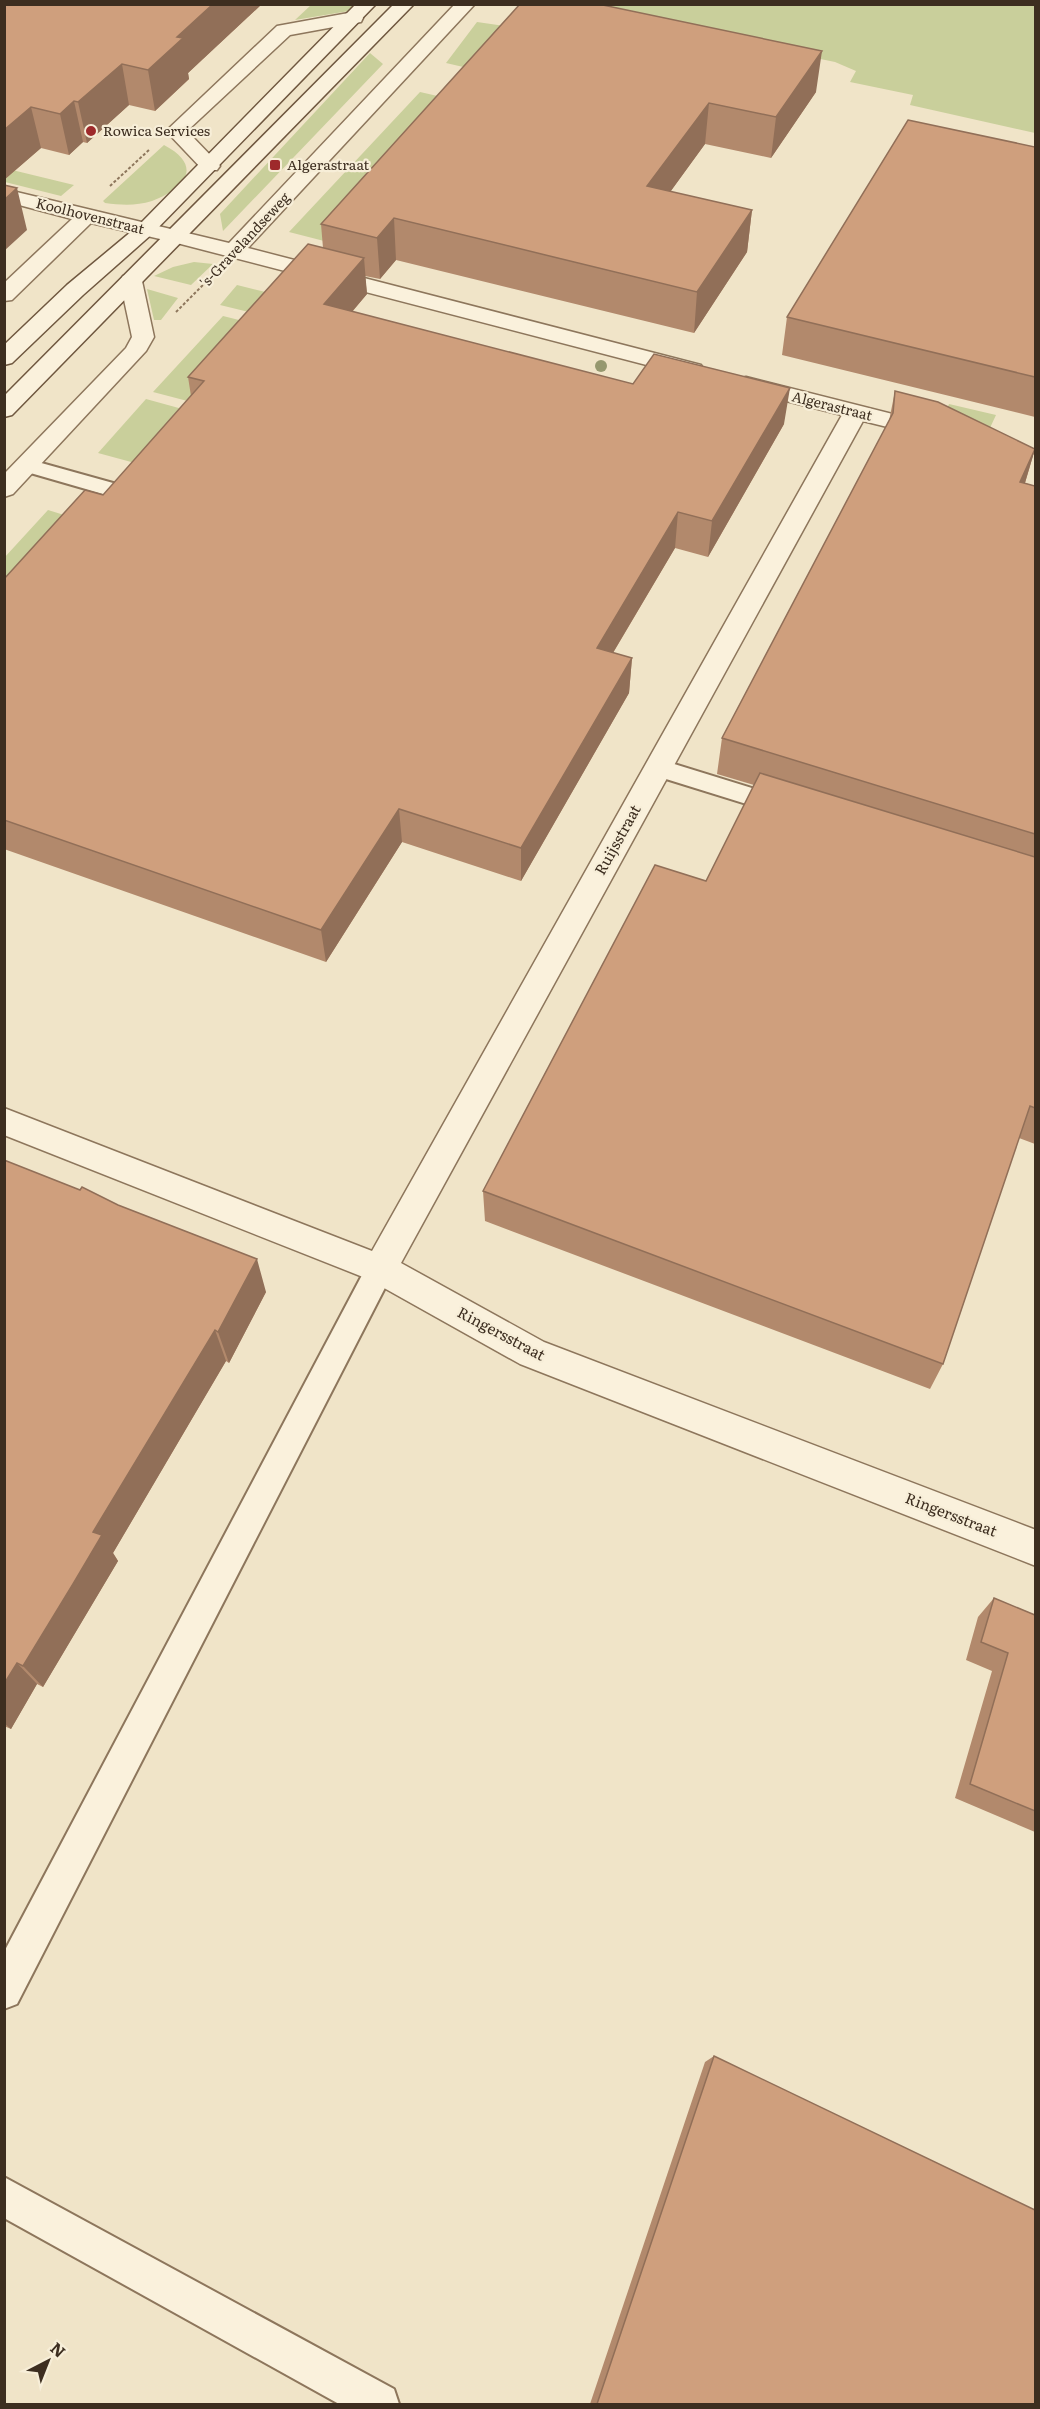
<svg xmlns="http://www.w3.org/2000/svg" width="1040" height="2409" viewBox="0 0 1040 2409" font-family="Literata,serif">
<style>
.green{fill:#c9cf9b}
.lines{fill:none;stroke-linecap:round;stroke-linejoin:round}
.lane-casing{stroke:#8d765c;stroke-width:4}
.street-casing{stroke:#8d765c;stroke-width:3}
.secondary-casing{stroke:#6f573f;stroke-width:3}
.path{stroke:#8d765c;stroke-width:2;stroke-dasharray:3 2;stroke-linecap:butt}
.lane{fill:#faf1dc;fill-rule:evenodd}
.street{fill:#faf1dc;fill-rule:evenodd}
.secondary{fill:#faf1dc;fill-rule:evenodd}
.tree{fill:#96986f}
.wall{fill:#b2896c}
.shaded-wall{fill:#916f58}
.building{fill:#cf9f7d;stroke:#916f58;stroke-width:1.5}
.poi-dot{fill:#9e2a2b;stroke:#f7eed8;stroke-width:2}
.labels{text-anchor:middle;stroke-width:4.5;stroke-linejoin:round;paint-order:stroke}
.far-poi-label{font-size:14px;fill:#3d2e20;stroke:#f7eed8;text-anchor:start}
.far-street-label{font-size:14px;fill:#3d2e20;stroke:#f7eed8}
.street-label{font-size:15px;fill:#3d2e20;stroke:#f7eed8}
</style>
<rect width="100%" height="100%" fill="#f0e4c8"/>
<path class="green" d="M311,5H356L349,11L295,20Z
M557,5H1035V133L910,105L913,95L850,82L856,71L835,62Z
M477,22L525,29L485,72L446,63Z
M370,53L383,64L223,231L220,214Z
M420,92L455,100L328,242L289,232Z
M164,145C204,166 185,189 152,201C136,206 121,205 105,203L103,201Z
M4,168L74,185L61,196L5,182Z
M194,262L213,264L191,285L154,276L173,267Z
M237,285L290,298L274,318L220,305Z
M147,289L178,298L161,320H154Z
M223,316L267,327L199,404L153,392Z
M146,399L186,410L157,469L98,453Z
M949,404L996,415L989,430L943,418Z
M48,510L93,524L5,606L4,558Z"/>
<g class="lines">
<defs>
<path id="lane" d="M27,459L131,488L135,493L131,498L124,500L20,470L17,465L20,460Z
M658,759L794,801L797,807L794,813L785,816L650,774L646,768L650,762Z
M380,1256L390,1260L395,1269L390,1278L17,2004L4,2009V1952L370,1260Z
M4,2177L394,2389L399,2404H339L4,2218Z"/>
<path id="street" d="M455,4H475L248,248L701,365L704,370L701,375L693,377L685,375L173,242L91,223L12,300L4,301V283L72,219L4,201V189L229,243Z
M354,12L361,14L363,18L361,22L290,35L187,131L217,162L220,166L217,170H203L166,131L277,26Z
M131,274L139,276L142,281L154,337L146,351L13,494L4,497V474L126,348L132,337L120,281L123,276Z
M746,377L940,426L944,431L940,436L932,438L863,421L401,1263L544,1342L1036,1530V1566L520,1364L368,1279L4,1135V1108L372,1251L842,415L738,389L734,384L738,379Z"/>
<path id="secondary" d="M356,4H376L152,234L83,295L12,363L4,365V345L67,285L138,226Z
M394,4H414L12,415L4,417V396Z"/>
</defs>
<use href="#lane" class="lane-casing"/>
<use href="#street" class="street-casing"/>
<use href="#secondary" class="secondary-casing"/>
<path class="path" d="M110,186L149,150
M176,312L209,279"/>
<use href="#lane" class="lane"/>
<use href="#street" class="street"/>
<use href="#secondary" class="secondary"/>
</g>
<circle class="tree" cx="601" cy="366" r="6"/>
<path class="wall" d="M4,4H262L188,73L189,79L155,111L129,105L87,143L83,142L69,155L41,148L4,180Z
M520,4L816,92L771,158L705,144L670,192L752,210L747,252L694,333L396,260L380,279L365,276L367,294L352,312L784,424L708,557L675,548L613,653L632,658L629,693L521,881L402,842L326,962L4,849V579L103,495L191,396L188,377L323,248L321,224Z
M1035,147V417L782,355L787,317Z
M895,391L1035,449L1025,483L1035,486V1144L1019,1138L943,1364L930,1389L485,1221L483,1191L706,881L754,785L717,774L722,738L889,421Z
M4,1160L266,1292L229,1363L226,1361L113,1553L118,1561L90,1608L43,1687L37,1684L11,1729L4,1726Z
M994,1598L1035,1615V1832L955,1798L992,1671L966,1660L978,1617Z
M714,2056L1035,2404H590L705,2062Z"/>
<path class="shaded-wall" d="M213,4H262L188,73L189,79L155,111L148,70L177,37Z
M822,51L816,92L771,158L776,117Z
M122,64L129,105L87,143L78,102Z
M74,101L83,142L69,155L60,114Z
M709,103L705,144L644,228L647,186Z
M31,107L41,148L4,180V130Z
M17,188L27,230L4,251V200Z
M752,210L747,252L694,333L697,292Z
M394,218L396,260L380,279L377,238Z
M364,258L367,294L327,341L324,304Z
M790,388L784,424L708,557L712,521Z
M1035,449L1024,486L1020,482Z
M678,512L675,548L595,683L597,648Z
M632,658L629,693L521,881V848Z
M399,809L402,842L326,962L321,930Z
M257,1259L266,1292L229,1363L218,1332Z
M215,1330L226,1361L113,1553L118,1561L43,1687L23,1666L93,1532Z
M17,1663L37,1684L11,1729L4,1723V1684Z"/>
<path class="building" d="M4,4H213L177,37L183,38L148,70L122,64L78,102L74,101L60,114L31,107L4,130Z
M520,4H598L822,51L776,117L709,103L647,186L752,210L697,292L394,218L377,238L321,224Z
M908,120L1035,147V377L787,317Z
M4,185L17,188L4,200Z
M308,244L364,258L324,304L633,384L654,354L790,388L712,521L678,512L597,648L632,658L521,848L399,809L321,930L4,820V579L85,490L103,495L204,381L188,377Z
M895,391L938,402L1035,449L1020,482L1035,486V834L722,738L893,413Z
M760,773L1035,857V1108L1030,1106L943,1364L483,1191L655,865L706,881Z
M4,1160L80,1190L82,1187L118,1205L257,1259L218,1332L215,1330L93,1532L102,1535L73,1584L23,1666L17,1663L4,1684Z
M994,1598L1035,1615V1811L970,1784L1008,1653L981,1642Z
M714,2056L1035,2210V2404H597Z"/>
<g class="poi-dot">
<circle cx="91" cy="131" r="6"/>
<rect x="269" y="159" width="12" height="12" rx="3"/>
</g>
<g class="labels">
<g class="far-poi-label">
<text x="103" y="136">Rowica Services</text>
<text x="287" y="170">Algerastraat</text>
</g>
<g class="far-street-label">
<text transform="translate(90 216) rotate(14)" y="5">Koolhovenstraat</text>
<text transform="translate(245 240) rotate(-47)" y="5">'s-Gravelandseweg</text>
<text transform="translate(832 406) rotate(14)" y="5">Algerastraat</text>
</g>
<g class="street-label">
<text transform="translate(618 840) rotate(-61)" y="5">Ruijsstraat</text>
<text transform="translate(501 1334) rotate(28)" y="5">Ringersstraat</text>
<text transform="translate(951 1515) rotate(21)" y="5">Ringersstraat</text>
</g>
</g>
<rect width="1040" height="2409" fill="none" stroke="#3d2e20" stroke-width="12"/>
<g transform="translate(48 2361) rotate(42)" stroke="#f7eed8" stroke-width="4.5" paint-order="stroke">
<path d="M0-4.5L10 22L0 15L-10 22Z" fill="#3d2e20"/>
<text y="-9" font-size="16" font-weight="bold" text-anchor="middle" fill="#3d2e20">N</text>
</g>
</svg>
